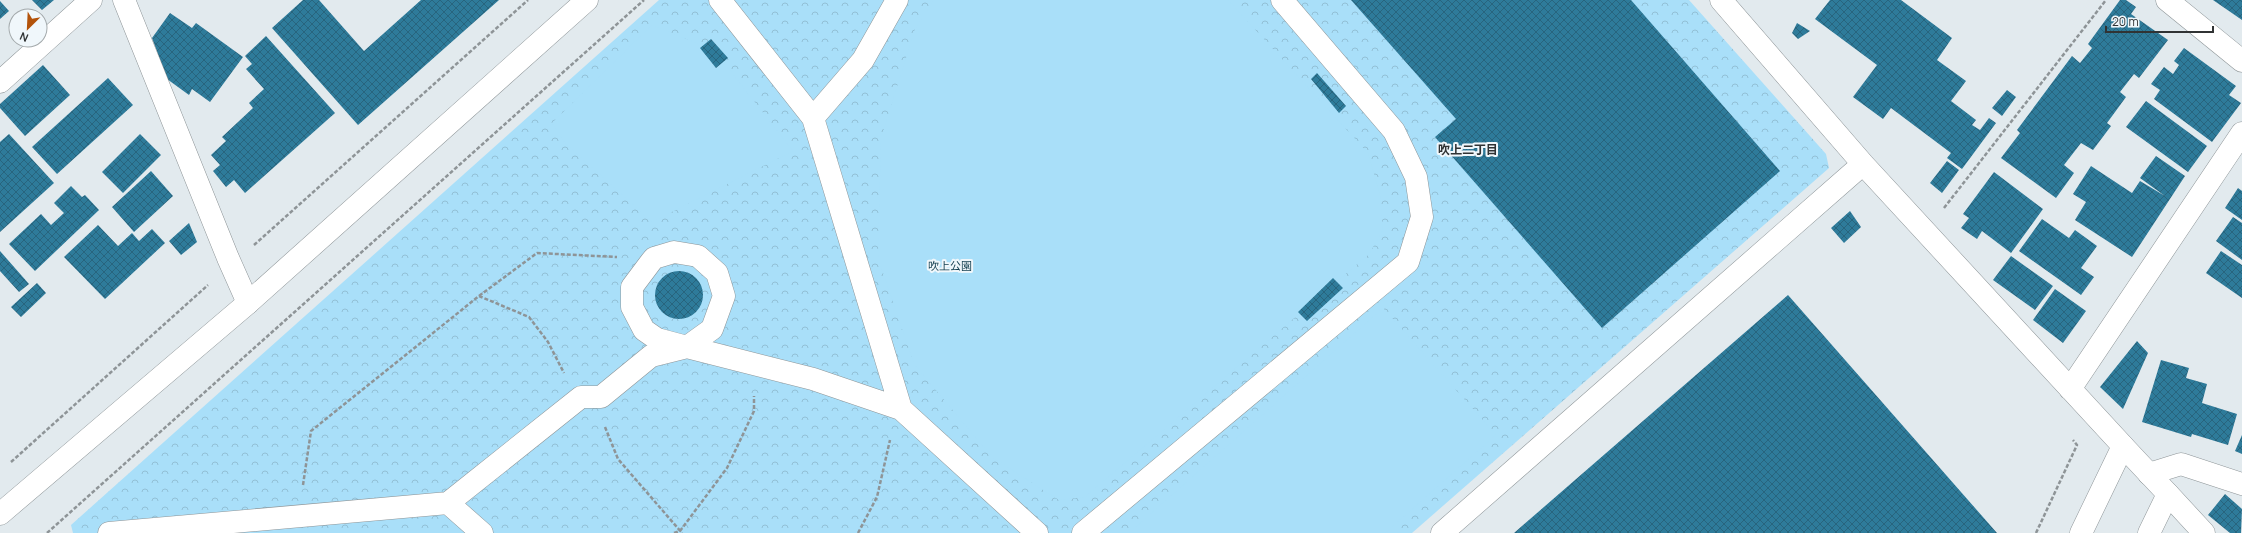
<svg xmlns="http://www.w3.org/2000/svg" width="2242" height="533" viewBox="0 0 2242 533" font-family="Manrope,'Noto Sans JP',sans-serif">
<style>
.park{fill:url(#park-crowns)}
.garden{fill:#a9dff9}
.building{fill:url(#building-cross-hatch)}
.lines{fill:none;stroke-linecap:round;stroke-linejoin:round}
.pedestrian-casing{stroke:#8e9598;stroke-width:23}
.minor-casing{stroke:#8e9598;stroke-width:23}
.tertiary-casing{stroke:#8e9598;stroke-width:23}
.path{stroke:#8e9497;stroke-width:2.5;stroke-dasharray:4 2;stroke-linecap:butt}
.pedestrian{stroke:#fff;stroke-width:22}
.minor{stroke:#fff;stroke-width:22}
.tertiary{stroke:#fff;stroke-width:22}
.labels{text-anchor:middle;stroke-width:4;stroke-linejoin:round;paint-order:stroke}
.park-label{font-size:11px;fill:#113d4e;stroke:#f0f7fb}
.neighbourhood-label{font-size:12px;font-weight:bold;fill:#303334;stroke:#f0f7fb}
</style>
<defs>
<pattern id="park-crowns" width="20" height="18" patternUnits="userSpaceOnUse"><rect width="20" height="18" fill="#a9dff9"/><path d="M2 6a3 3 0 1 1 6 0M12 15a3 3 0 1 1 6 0" fill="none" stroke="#92c0d6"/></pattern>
<pattern id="building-cross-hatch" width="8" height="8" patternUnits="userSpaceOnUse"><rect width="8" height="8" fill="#2e7b9a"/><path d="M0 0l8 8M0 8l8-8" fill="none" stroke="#28657e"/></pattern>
</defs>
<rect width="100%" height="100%" fill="#e2eaee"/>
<path class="park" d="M659,0H1689L1826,154L1829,168L1412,533H73L71,525Z"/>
<path class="garden" d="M934,0H1228L1368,153L1380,195L1383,230L1369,254L1085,497L1059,500L992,457L914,364L878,258L881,138L915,29Z
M652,25L714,50L793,151L652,222L565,143L552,123Z
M1383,308L1496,435L1385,533H1129Z"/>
<path class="building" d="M32,0H54L42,10Z
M303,0H319L364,51L421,0H499L358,125L272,28Z
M1351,0H1631L1780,171L1602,328L1435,137L1456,119Z
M1830,0H1901L1952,38L1937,60L1966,81L1951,101L1976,120L1972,125L1980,130L1989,118L1996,123L1962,169L1947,158L1951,153L1891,108L1883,119L1853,97L1877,65L1815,19Z
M2120,0H2126L2136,7L2131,14L2168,40L2139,78L2134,74L2120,92L2126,97L2107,123L2111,126L2093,150L2081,143L2064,165L2074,173L2056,198L2001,158L2020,133L2017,130L2072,56L2080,63L2092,48L2088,44Z
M2213,0H2242V20Z
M0,1L9,11L0,19Z
M170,13L192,28L196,23L243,57L210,102L192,89L189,95L167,79L152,38Z
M1797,23L1810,31L1798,39L1792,33Z
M266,36L335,113L245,193L234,180L226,187L213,171L220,165L211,155L226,141L222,137L253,108L249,103L264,89L246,69L252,64L245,56Z
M711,39L728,58L716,68L700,48Z
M2184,48L2236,86L2229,95L2241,103L2212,142L2154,99L2160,90L2151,84L2164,67L2173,74L2179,65L2174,61Z
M43,65L70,95L25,136L0,108V104Z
M1317,73L1346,106L1339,113L1311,79Z
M108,78L133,105L57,174L32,147Z
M2007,90L2016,97L2002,116L1992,108Z
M2146,101L2207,146L2188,172L2126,127Z
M9,134L54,183L0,232V142Z
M140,134L161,155L123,193L102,172Z
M2156,156L2185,176L2132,257L2075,220L2086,202L2073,194L2091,166L2132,193L2140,181L2165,196L2140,178Z
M1947,161L1959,170L1942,193L1930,183Z
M151,171L173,196L134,232L112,207Z
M1994,172L2043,209L2011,253L1982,231L1977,239L1961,228L1969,218L1963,214Z
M71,186L82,197L85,195L99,210L35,271L9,244L41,214L51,225L64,213L54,203Z
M2238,188L2242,191V220L2225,208Z
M1850,211L1861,227L1844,243L1831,228Z
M2233,217L2242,223V260L2216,241Z
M2042,219L2069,238L2075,230L2097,246L2081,268L2094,277L2081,295L2019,251Z
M189,223L197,242L181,255L169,241Z
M98,225L118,246L132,233L139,241L152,229L165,243L105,299L64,257Z
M0,251L29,284L19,292L0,271Z
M2221,251L2242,265V298L2206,273Z
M2011,256L2053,286L2035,310L1993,280Z
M655 295a24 24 0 1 1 48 0a24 24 0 1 1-48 0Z
M1333,278L1343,288L1307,321L1298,312Z
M37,283L46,293L21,317L11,307Z
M2055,289L2086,311L2063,343L2033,320Z
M1788,295L1997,533H1514Z
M2137,341L2148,353L2123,409L2100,387Z
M2161,360L2189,368L2186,378L2207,384L2202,403L2237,414L2228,445L2192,434L2191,437L2142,422Z
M2242,435V454L2235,451Z
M2225,494L2242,509L2241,533H2230L2208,515Z"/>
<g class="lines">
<defs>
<path id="pedestrian" d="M720,0L813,118L901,409L1037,533
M813,118L863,60L897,0
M674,252L698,256L717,273L724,296L712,329L687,347L657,339L644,330L632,307V287L650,263L654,258Z
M448,503L581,397H601L651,356L687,347L813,379L901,409
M109,533L448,503L482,533
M1083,533L1408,262L1422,217L1416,177L1394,131L1282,0"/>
<path id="minor" d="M124,0L228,258L248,303
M1721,0L1863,164L2123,446
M2167,0L2242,61
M0,82L91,0
M2070,389L2242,133
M2149,474L2181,464L2242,484
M2168,494L2204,533
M1442,533L1863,164"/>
<path id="tertiary" d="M0,514L248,303L587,0
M2081,533L2123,446L2168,494L2149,533"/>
</defs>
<use href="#pedestrian" class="pedestrian-casing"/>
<use href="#minor" class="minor-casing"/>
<use href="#tertiary" class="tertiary-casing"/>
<path class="path" d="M1944,208L2106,0
M254,245L528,0
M479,296L537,253L617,257
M605,427L618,459L682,533
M11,462L208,285
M303,485L311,431L479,296L529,317L548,342L564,373
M47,533L644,0
M674,533L680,531L727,468L754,411V396
M858,533L877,497L890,440
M2036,533L2077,445L2073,440"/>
<use href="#pedestrian" class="pedestrian"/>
<use href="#minor" class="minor"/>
<use href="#tertiary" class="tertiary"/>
</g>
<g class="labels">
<g class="park-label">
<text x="950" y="270">吹上公園</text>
</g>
<g class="neighbourhood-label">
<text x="1468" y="154">吹上二丁目</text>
</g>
</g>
<g transform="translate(28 28) rotate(204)"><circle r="19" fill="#f0f7fb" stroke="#a3a9ab"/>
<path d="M0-3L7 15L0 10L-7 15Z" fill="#b3530b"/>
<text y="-6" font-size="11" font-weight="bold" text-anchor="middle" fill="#303334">N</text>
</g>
<path d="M2106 26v6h107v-6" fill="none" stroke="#303334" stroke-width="2"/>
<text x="2112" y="26" font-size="12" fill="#303334" stroke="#f0f7fb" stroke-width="3" paint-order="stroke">20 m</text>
</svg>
